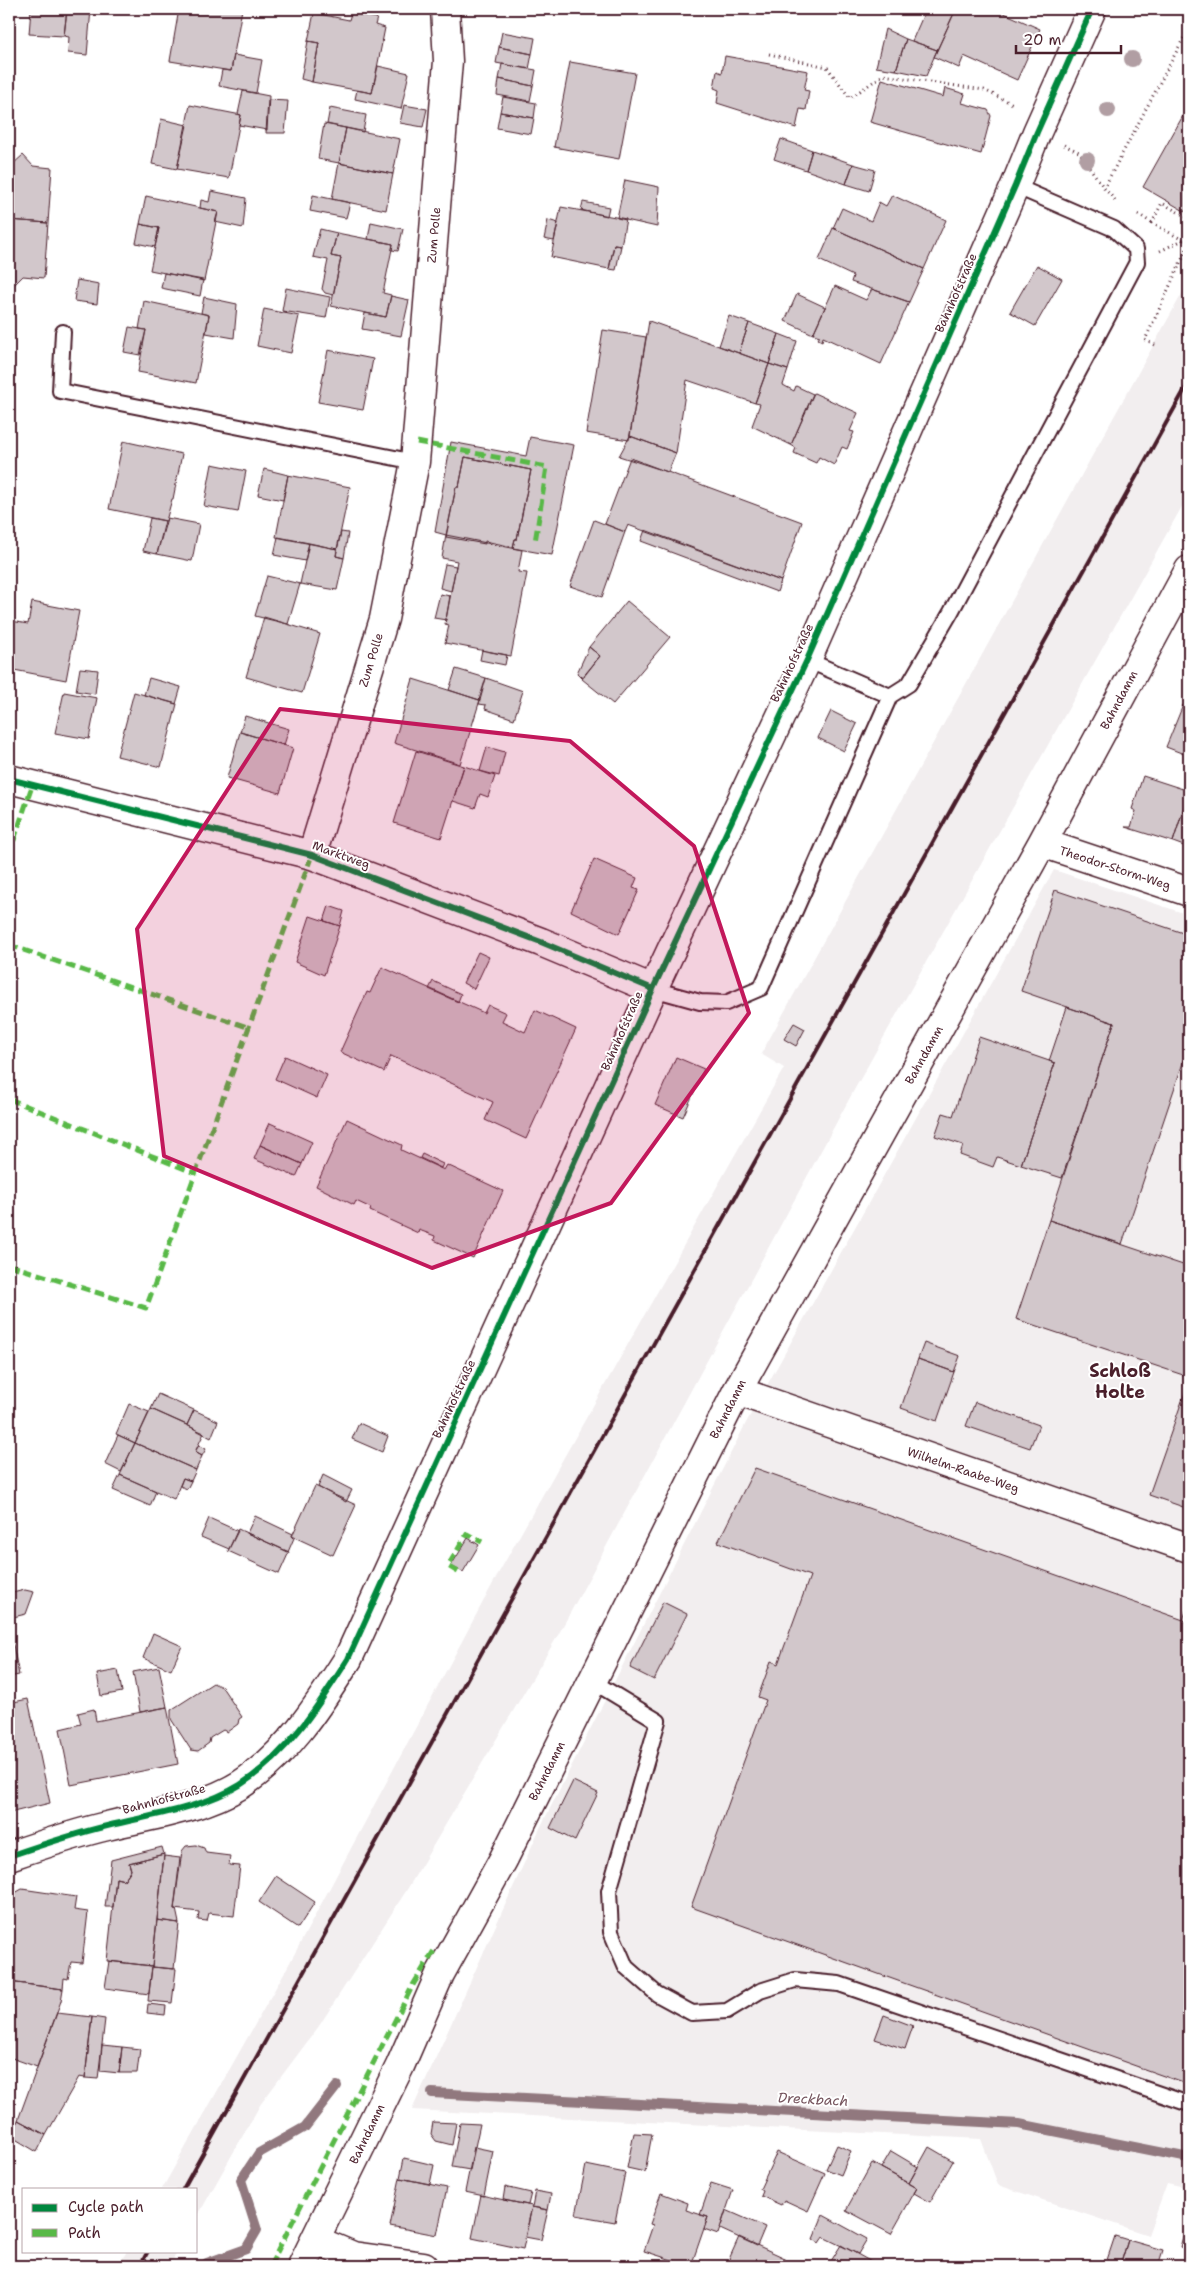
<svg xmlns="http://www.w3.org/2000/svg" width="1198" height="2275" viewBox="0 0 1198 2275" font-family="'Shantell Sans',sans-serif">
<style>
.built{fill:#f2eeef}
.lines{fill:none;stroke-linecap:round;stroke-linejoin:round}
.stream{stroke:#91787e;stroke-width:10}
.building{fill:#d2c7cb;stroke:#4a1f2b}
.lane-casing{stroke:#4a1f2b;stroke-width:18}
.street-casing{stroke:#4a1f2b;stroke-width:31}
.secondary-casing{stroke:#4a1f2b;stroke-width:31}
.path{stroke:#4a1f2b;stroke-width:3;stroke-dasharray:1 4;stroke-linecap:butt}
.lane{stroke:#fff;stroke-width:14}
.street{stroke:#fff;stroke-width:28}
.secondary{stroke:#fff;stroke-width:28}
.rail{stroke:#4a1f2b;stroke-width:4}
.quiet{stroke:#58b947;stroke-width:5;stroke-dasharray:10 5;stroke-linecap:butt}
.cycleway-casing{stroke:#fff;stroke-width:9}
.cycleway{stroke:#00873e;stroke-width:6}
.tree{fill:#b19ea3}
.marked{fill:#c2185b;fill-opacity:0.2;stroke:#c2185b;stroke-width:4;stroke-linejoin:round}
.labels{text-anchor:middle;stroke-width:4;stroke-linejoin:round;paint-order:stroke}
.street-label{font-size:12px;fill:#4a1f2b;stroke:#fff}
.water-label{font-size:14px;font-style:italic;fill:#74535c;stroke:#fff}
.district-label{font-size:18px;font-weight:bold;fill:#4a1f2b;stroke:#fff}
</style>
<rect width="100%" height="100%" fill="#fff"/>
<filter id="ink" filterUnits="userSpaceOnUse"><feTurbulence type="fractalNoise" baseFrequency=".02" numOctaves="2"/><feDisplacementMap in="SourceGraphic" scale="10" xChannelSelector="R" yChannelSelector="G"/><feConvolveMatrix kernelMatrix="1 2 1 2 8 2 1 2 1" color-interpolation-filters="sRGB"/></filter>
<g filter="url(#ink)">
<path class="built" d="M1189,281V494L853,1092L557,1637L408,1888L319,2026L260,2105L196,2219V2189H162L288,1966L498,1574L784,1068L761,1054Z
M1054,870L1189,915V2188L1167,2183L1148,2235L998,2185L981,2139L412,2110L540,1828L746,1423Z
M127,2251H178L169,2266H118Z"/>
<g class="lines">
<path class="stream" d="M432,2093L1019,2124L1189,2158
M204,2266L207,2263L246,2249L257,2230L241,2180L259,2153L305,2127L337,2086"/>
</g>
<path class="building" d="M31,9H67L64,36L29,34Z
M67,9H91L87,55L68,53L69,37L64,36Z
M179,9H242L231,71L170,61Z
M926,9H956L937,50L912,41Z
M956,9H995L1040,29L1017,80L964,56L959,68L934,57Z
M314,13L349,20L351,13L377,18L375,25L385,28L372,93L312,82L319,43L308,41Z
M885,29L906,39L896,70L876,67Z
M502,32L535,38L532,54L499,47Z
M906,39L937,50L926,76L896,70Z
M308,41L319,43L312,82L301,79Z
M499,47L532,54L529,69L496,63Z
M234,55L262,60L256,93L219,86L222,70L231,71Z
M725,56L808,71L804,90L809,91L806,110L800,109L796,128L717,103L719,90L714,88L717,71L722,73Z
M570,62L635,73L619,159L554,147Z
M502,64L536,70L533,86L499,79Z
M378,66L409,73L401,109L355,99L357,90L372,93Z
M499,79L533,86L530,101L497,95Z
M882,79L943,97L945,88L965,94L962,103L988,110L991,116L981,154L870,122Z
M243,91L269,96L267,130L239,125L241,115L238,114Z
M503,97L536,103L534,118L500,112Z
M268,100L288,101L285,133H266Z
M190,105L241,115L229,178L177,169Z
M404,105L427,109L423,127L400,123Z
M1189,105V205L1186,212L1143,187Z
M330,108L366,115L363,132L327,124Z
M500,112L534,118L531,134L497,128Z
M161,119L187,125L177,169L152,164Z
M324,124L346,128L339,163L318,159Z
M346,128L400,139L393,174L339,163Z
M781,139L812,150L806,170L774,159Z
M812,150L853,164L846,184L806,170Z
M23,155L33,166L52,168L48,223L9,220V164H13Z
M339,163L393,174L386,210L332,199Z
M853,164L875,170L869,191L846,184Z
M625,180L659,187L657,227L617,218Z
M211,191L246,198L243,228L215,222L218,212L200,208L201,200L209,202Z
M313,195L350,203L346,218L310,211Z
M892,195L946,220L924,269L833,228L842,208L871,221L879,202L886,206Z
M146,196L218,212L204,281L150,270L159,228L140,224Z
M583,202L609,207L607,216L581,210Z
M561,207L626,219L621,246L614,245L609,269L551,257Z
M9,220L48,223L44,278L23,276L13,286L9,281Z
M548,220L558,223L554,241L544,239Z
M371,222L403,229L398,251L392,250L393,244L368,239Z
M140,224L159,228L155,247L136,243Z
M833,228L924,269L909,302L851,282L853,276L819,260Z
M320,229L337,233L331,256L341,258L333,295L325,293L322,289L328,260L313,257Z
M337,233L393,244L383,293L391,295L386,317L331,306L341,258L331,256Z
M614,245L621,246L616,270L609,269Z
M1037,265L1062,279L1035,326L1010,312Z
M164,273L203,280L200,296L161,288Z
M77,280L99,284L97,304L74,301Z
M835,286L866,300L872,289L909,302L881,364L823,337L822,341L818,339L820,336L813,334Z
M286,288L330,297L326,318L282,311Z
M797,294L825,307L813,334L785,321Z
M391,296L409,300L401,336L362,329L365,313L386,317Z
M204,297L237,304L234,338L206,333L209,315L201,313Z
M144,301L209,315L196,383L138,372L146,330L139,329Z
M264,309L299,316L291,353L257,346Z
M729,316L749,323L739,353L719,346Z
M649,321L769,364L755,403L687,380L676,453L630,436Z
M749,323L779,334L769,364L739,353Z
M129,327L146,330L140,355L124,352Z
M603,330L646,337L629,440L586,433Z
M779,334L797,341L788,370L769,364Z
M328,350L373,359L363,410L318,402Z
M769,364L788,370L783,385L794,391L796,386L813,394L791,445L752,426L760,404L755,403Z
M814,393L858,413L850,431L854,432L847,449L842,447L834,465L819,457L816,463L794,453L796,448L791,445Z
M630,436L676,453L668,472L619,456Z
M530,437L574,445L552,555L513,548L515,539H517L531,470L465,457L459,487H456L446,535L435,532L451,442L526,456Z
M123,441L182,454L173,499H172L166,521L109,509Z
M465,457L531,470L517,539H515L513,547L485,541V544L446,537L456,487H459Z
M630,458L802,522L781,581L628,525L625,532L605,524Z
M212,464L246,471L238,512L204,506Z
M264,469L288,475L283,500L258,495Z
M288,475L350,487L337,549L276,537Z
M150,518L165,521L157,554L143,551Z
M167,518L199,524L192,561L157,554Z
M594,520L625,532L602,597L570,586Z
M645,530L781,581L777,592L641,541Z
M341,532L348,533L344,558L336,556Z
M446,535L522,550L518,572L527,573L511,656L445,643L449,625L445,624L457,561L442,558Z
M278,537L309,543L305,561L274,555Z
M309,543L337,549L336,556L344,558L337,590L300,584Z
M445,564L456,566L451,591L440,588Z
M267,576L300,584L288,624L255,616Z
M440,594L450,596L446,620L434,618Z
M627,601L670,637L613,704L582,679L600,656L589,647Z
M32,602L79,611L66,680L9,669L11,621L28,624Z
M264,617L320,634L302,693L246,677Z
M589,647L600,656L582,678L577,673Z
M482,650L507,655L505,665L480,660Z
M80,668L98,670L95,694L76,691Z
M456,669L486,678L479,700L449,690Z
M149,678L181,687L176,704L144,695Z
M486,678L523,691L514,719L485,709L486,705L479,704Z
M413,679L480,700L460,764L394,743Z
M64,692L97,698L89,739L55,733Z
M134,692L177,704L161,767L117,756Z
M1183,705L1189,708V756L1166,747Z
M831,711L857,724L844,751L818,738Z
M245,716L289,729L284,745L240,732Z
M240,732L293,748L280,793L227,778Z
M487,747L505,752L499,776L480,771Z
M416,751L464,766L441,838L394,823Z
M464,766L495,776L488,797L480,794L475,808L453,801Z
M1143,776L1189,791L1173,842L1125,827H1131L1136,811L1132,809Z
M1189,792V848L1173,842Z
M594,859L637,878L633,888L639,890L619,934L571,911Z
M1055,890L1189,935V1045L1122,1244L1049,1220L1114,1023L1021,991Z
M329,906L344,911L340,926L324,921Z
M310,916L340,926L324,975L295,962Z
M478,952L489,957L474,989L463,983Z
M382,967L484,1013L488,1005L506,1013L502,1021L525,1032L535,1010L576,1029L526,1139L485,1120L493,1102L391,1056L384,1072L340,1052L367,992L370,993Z
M433,981L461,994L458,1002L429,989Z
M1067,1007L1114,1023L1062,1178L1021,1165L1055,1063L1049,1061Z
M794,1023L805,1029L796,1046L784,1039Z
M979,1037L1055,1063L1021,1165L997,1157L993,1167L960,1155L963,1145L935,1136L943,1113L953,1116Z
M285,1056L327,1075L317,1098L275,1079Z
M676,1057L704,1069L683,1117L655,1105Z
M347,1119L402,1145L401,1150L444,1170L447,1165L503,1191L473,1258L434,1240L435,1236L419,1230L418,1233L370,1211L371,1208L356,1201L354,1205L316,1186Z
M270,1123L312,1142L302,1164L260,1145Z
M260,1145L302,1164L296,1177L254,1159Z
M422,1154L443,1164L441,1168L420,1158Z
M1049,1220L1189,1267V1377L1016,1319Z
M924,1343L960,1356L954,1372L918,1359Z
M918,1359L954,1372L937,1421L901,1408Z
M1189,1381V1509L1149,1495Z
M158,1394L194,1410L187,1425L151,1409Z
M975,1402L1039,1425L1030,1448L966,1426Z
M129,1404L149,1412L135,1443L116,1434Z
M151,1409L204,1433L195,1452L202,1456L196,1470L135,1443Z
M194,1410L218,1421L211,1438L187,1425Z
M359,1423L388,1436L382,1452L352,1439Z
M118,1435L135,1443L121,1472L105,1464Z
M135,1443L196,1470L191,1481L183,1478L174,1499L120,1475Z
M199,1445L206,1449L202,1456L195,1452Z
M755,1468L1189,1622V2085L691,1907L766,1700L758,1697L771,1661L778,1664L810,1576L718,1542Z
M120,1475L156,1491L150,1506L113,1490Z
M323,1475L352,1490L346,1502L318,1487Z
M183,1478L191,1481L187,1489L180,1486Z
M315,1486L356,1505L333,1555L292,1536Z
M255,1516L293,1534L292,1536L294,1538L288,1552L247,1533Z
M209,1518L238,1531L229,1549L201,1537Z
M238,1529L289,1552L279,1574L228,1551Z
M468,1538L479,1545L463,1572L451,1566Z
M25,1590L34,1592L26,1614L9,1618V1601L13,1600L12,1593Z
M663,1602L687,1614L654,1680L630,1668Z
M1189,1602V1622L1183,1620Z
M9,1625L19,1675L9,1677Z
M153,1633L182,1646L171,1670L143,1658Z
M159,1667L167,1707L140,1712L133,1672Z
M118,1670L122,1692L101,1696L97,1674Z
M213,1683L222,1687L242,1717L239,1719L238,1724L227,1732L223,1730L210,1738L209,1743L198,1751L191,1750L171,1719V1710Z
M28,1699L50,1803L9,1813V1703Z
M167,1707L178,1764L71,1785L60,1729L81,1724L78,1713L94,1709L96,1721Z
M573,1781L598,1793L575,1841L550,1828Z
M196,1845L204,1848L206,1853L230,1856L229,1865L240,1866L234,1916L209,1913L207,1921L198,1920L199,1912L174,1909L182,1851L186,1846Z
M162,1847L164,1854L129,1863L131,1870L124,1880L116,1878L113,1907H105L111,1860Z
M164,1854L152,1966L107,1961L116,1878L124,1880L131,1870L129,1863Z
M164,1856L180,1858L174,1909H176L179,1923L157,1920Z
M276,1876L315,1902L298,1928L259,1902Z
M22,1889L76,1897L74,1910L88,1912L82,1963L71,1962L68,1979L64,1978L63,1989L9,1982L12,1900L15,1893Z
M157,1920L179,1923L174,1969L152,1967Z
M109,1961L152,1966L149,1994L105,1988Z
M152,1967L176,1969L172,2003L148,2001Z
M9,1982L63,1989L61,2001L37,2067L9,2057Z
M148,2004L166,2006L165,2015L147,2013Z
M57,2013L92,2017L85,2078L79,2077L46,2135L18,2120Z
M884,2015L913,2026L905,2049L875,2039Z
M92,2017L105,2019L98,2079L85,2078Z
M102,2045L122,2047L119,2073L100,2071Z
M122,2047L140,2049L137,2073H119Z
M18,2120L46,2135L37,2152L12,2137Z
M433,2122L456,2123L452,2145L436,2141L431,2134Z
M460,2123L480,2124L470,2170L452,2167Z
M634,2133L652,2134L645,2172L627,2168Z
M837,2145L851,2151L841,2175L826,2169Z
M474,2147L493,2151L484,2196L465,2192Z
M929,2147L953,2161L930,2202L914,2193L917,2188L909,2183Z
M891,2151L918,2167L909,2183L881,2168Z
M777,2152L825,2173L808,2211L784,2200L781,2205L761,2196L763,2191L760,2189Z
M404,2158L434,2165L430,2184L400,2178Z
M872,2163L917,2188L891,2234L846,2210Z
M586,2165L625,2173L615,2222L576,2215Z
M400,2178L447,2188L437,2235L390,2226Z
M711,2183L733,2190L718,2234L704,2229L708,2217L700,2215Z
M505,2187L531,2193L528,2205L503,2200Z
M9,2189L15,2193L9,2203Z
M535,2191L551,2194L548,2210L532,2207Z
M661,2193L688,2203L686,2210L708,2217L691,2266L644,2251L653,2225L650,2224Z
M481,2195L532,2206L523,2249L472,2238Z
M532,2207L548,2210L541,2240L525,2237Z
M726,2210L765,2227L757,2246L720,2229Z
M823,2215L867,2239L858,2254L823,2237L819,2243L813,2239Z
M1188,2220H1189V2250L1180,2247Z
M1115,2236L1128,2240L1120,2266H1105Z
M739,2237L785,2258L782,2266H726Z
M1128,2240L1163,2250L1158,2266H1120Z
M841,2245L875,2264L874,2266H828Z"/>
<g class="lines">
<defs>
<path id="lane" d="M63,332L60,391L415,462
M807,660L890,696
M653,989L700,1002L726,1003L761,988L890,696L909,684L951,612L1137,262L1136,249L1114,229L1015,186
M592,1681L658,1721L609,1891L611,1932L626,1967L657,1994L692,2013L727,2011L760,1991L795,1980L839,1984L1189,2104"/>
<path id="street" d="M9,779L312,855L541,942L653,989
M1042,843L1189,892
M312,855L384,619L415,462L448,61L445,9
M737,1391L1189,1548
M315,2240L353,2256L424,2266
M302,2266L400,2066L440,1974L503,1860L737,1391L1042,843L1189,570"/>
<path id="secondary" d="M9,1856C41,1845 73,1834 107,1826C151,1815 201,1809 240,1785C288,1754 318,1706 348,1659L653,989L807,660L1015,186L1037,132L1092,9"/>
</defs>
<use href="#lane" class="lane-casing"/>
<use href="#street" class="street-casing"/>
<use href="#secondary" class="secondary-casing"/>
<path class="path" d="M769,54L827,67L850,98L883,75L984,90L1015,105
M1064,145L1079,152L1104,188
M1115,200L1104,188L1189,28
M1138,214L1152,223
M1183,240L1152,223L1162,203L1187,217L1189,213
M1160,251L1189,237
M1155,345L1145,340L1189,244"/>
<use href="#lane" class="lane"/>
<use href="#street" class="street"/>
<use href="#secondary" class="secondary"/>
<path class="rail" d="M183,2189L1189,382
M140,2266L148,2251"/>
<path class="quiet" d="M417,442L547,467L535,542
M9,855L32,786
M9,945L247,1027
M9,1099L195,1173
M9,1265L146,1308L312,855
M458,1572L448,1566L467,1534L482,1542
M270,2266L413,1985L435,1949"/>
<defs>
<path id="cycleway" d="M9,779L312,855L541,942L653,989
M9,1856C41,1845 73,1834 107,1826C151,1815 201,1809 240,1785C288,1754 318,1706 348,1659L653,989L807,660L1015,186L1037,132L1092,9"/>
</defs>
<use href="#cycleway" class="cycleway-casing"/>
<use href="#cycleway" class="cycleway"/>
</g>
<g class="tree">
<circle cx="1132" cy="59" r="8"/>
<circle cx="1108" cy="110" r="8"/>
<circle cx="1087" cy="160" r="8"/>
</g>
</g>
<path class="marked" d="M280,709L570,741L694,846L749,1013L611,1203L432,1268L164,1156L137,929Z"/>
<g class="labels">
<g class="street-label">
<text transform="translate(434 235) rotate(-85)" y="4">Zum Polle</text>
<text transform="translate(956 293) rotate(-66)" y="4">Bahnhofstraße</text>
<text transform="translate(371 660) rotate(-73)" y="4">Zum Polle</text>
<text transform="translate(792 663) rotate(-65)" y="4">Bahnhofstraße</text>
<text transform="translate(1119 700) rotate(-62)" y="4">Bahndamm</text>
<text transform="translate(341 855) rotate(20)" y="4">Marktweg</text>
<text transform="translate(1115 868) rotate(18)" y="4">Theodor-Storm-Weg</text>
<text transform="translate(622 1031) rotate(-66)" y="4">Bahnhofstraße</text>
<text transform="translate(924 1055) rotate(-61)" y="4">Bahndamm</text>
<text transform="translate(454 1399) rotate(-65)" y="4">Bahnhofstraße</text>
<text transform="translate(728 1409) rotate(-63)" y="4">Bahndamm</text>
<text transform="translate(963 1470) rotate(19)" y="4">Wilhelm-Raabe-Weg</text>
<text transform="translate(547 1771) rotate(-63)" y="4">Bahndamm</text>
<text transform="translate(164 1799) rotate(-15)" y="4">Bahnhofstraße</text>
<text transform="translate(367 2134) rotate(-64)" y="4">Bahndamm</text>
</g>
<g class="water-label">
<text transform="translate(813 2099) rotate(3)" y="5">Dreckbach</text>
</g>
<g class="district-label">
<text x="1120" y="1377">Schloß<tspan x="1120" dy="21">Holte</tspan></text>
</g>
</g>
<rect width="1198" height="2275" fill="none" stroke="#fff" stroke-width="30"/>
<rect x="15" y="15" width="1168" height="2245" fill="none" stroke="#4a1f2b" stroke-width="2" filter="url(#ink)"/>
<rect x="22" y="2188" width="175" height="65" fill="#ffffff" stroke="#b7a5aa"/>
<rect x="32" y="2204" width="25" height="8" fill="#00873e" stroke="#b7a5aa"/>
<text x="68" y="2212" font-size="15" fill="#4a1f2b">Cycle path</text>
<rect x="32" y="2229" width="25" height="8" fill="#58b947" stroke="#b7a5aa"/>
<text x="68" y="2238" font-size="15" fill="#4a1f2b">Path</text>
<path d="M1016 45v8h105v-8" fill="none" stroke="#4a1f2b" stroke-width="2.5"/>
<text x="1023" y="45" font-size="15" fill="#4a1f2b" stroke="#ffffff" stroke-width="4" paint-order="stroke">20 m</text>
</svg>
